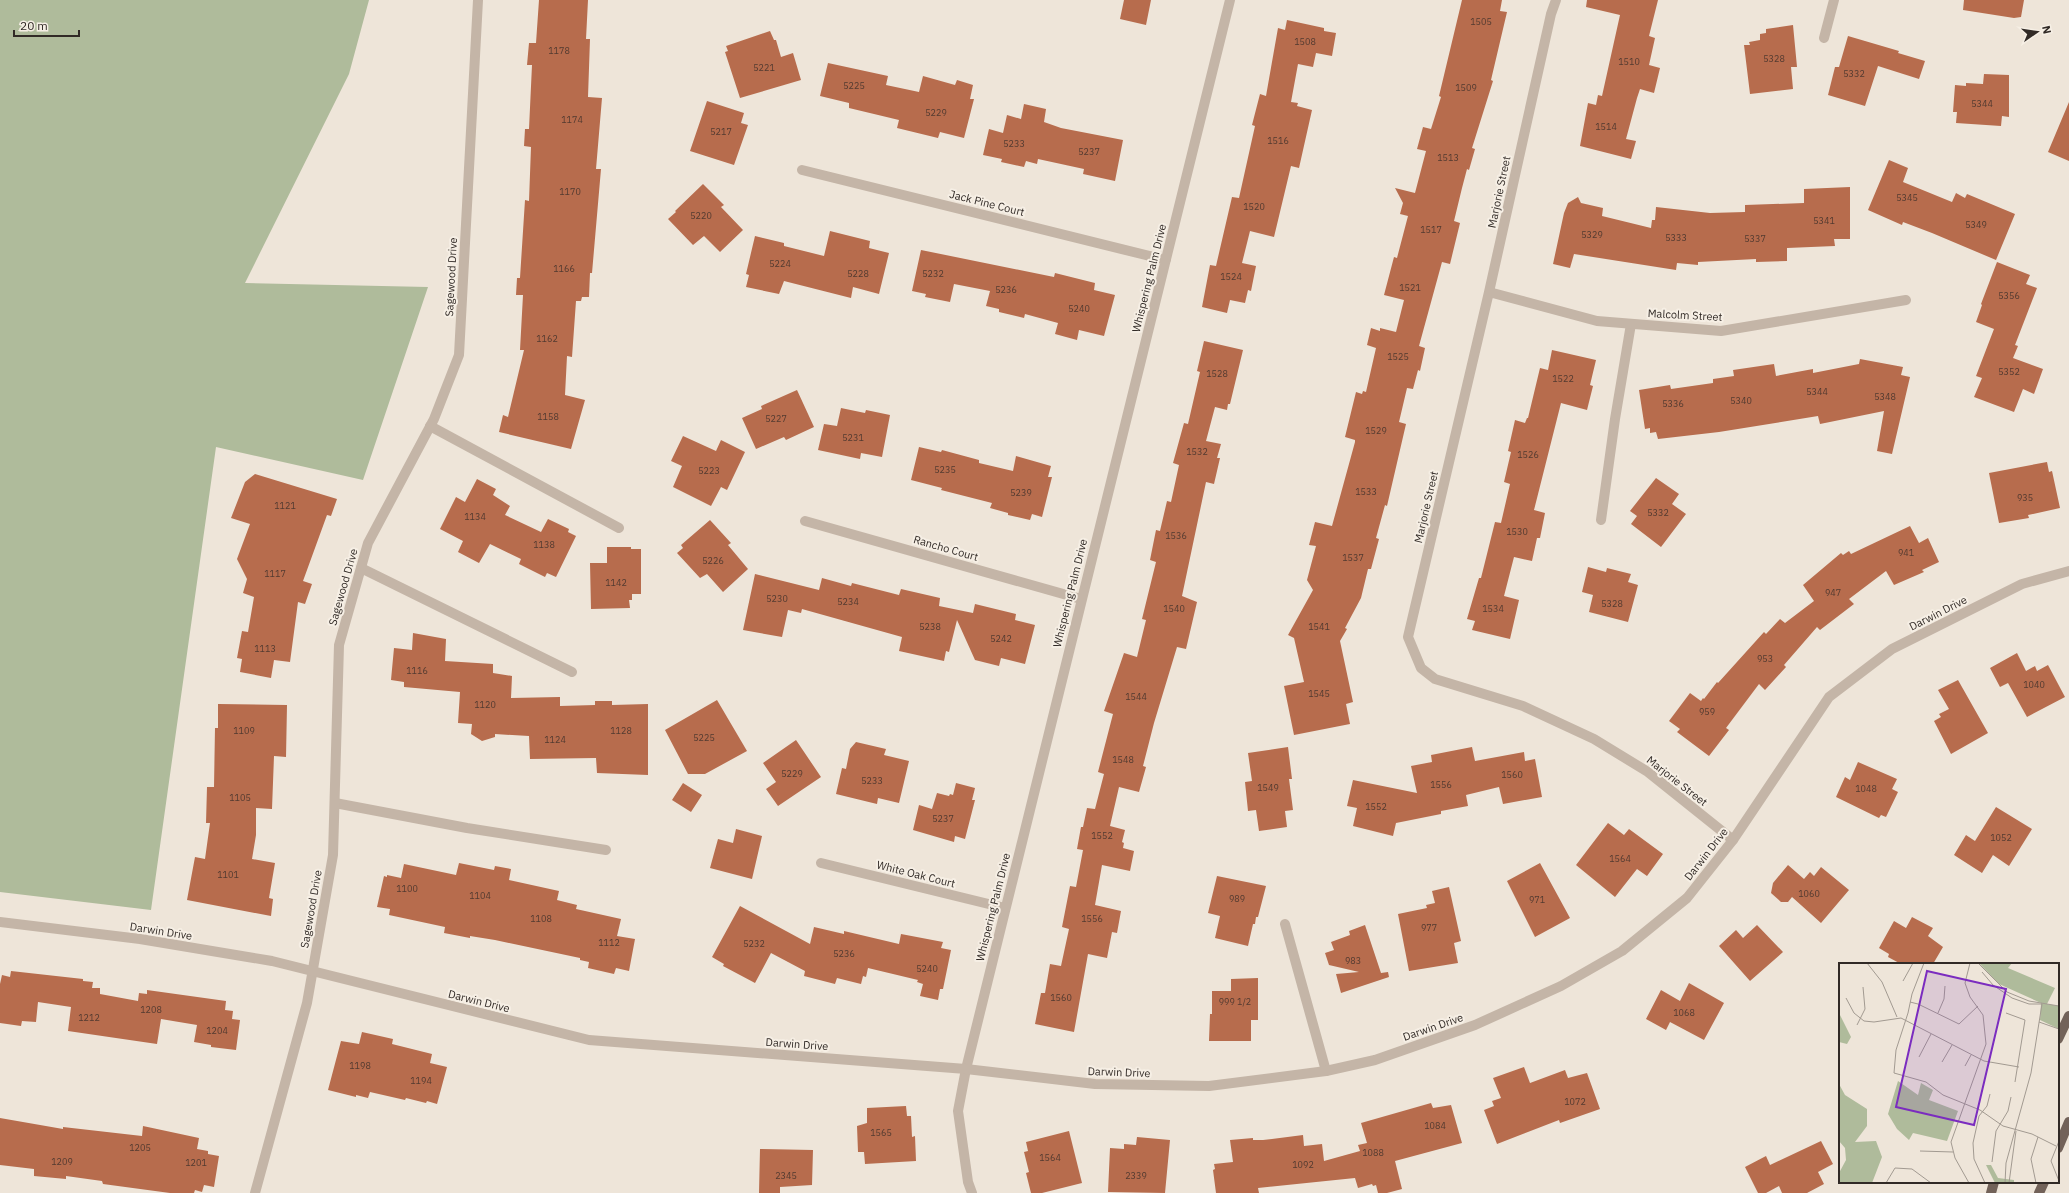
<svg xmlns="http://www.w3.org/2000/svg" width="2069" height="1193" viewBox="0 0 2069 1193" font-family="'IBM Plex Sans',sans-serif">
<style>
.green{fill:#afbb9b}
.building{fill:#b76c4d}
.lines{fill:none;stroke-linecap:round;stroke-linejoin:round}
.service{stroke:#c4b5a7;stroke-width:10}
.minor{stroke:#c4b5a7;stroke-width:10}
.tertiary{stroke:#c4b5a7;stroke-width:10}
.primary{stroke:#726259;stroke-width:10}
.labels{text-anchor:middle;stroke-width:4;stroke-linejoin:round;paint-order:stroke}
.number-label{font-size:9px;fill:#523a30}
.street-label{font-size:11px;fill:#312a26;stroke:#f6efe5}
.inset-road{fill:none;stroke:#a29a91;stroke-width:1}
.view{fill:#7b2cbf;fill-opacity:0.15;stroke:#7b2cbf;stroke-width:2}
.inset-edge{fill:none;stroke:#312a26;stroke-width:2}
</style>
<rect width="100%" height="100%" fill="#eee5d9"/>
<path class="green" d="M0,0H369L349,74L245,283L428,287L363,480L216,447L151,910L0,892Z"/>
<path class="building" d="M539,0H588L586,39H590L588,97L602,98L596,169H601L592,273H590L589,297H582L581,301H576L572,357L567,356L565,395L585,400L571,449L499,432L503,415L508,417L524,350H520L523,295H516L517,278H520L525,200L529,201L531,147L524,146L525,129H529L532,65H527L529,43H536Z
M1124,0H1151L1146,25L1120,19Z
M1462,0H1502L1500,11L1507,12L1491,80L1493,81L1472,148L1475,149L1469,170L1467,169L1462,188L1454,221L1460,223L1450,264L1442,262L1419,346L1425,348L1420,371L1418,370L1413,389L1407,388L1399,422L1406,424L1387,506L1385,505L1376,538L1379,539L1371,569H1368L1361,598L1345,628L1347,629L1340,641L1353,702L1346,704L1350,724L1294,735L1284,686L1304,682L1294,638L1288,635L1313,590L1307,580L1316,546L1309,545L1315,522L1332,526L1355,442V440L1345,437L1356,392L1362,394L1363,391L1366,392L1376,348L1367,345L1371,328L1380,331V328L1396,332L1404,300L1384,295L1394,257L1397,258L1408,216L1400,214L1403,203L1395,188L1415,193L1426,151L1417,149L1423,127L1431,129L1441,97L1439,96Z
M1587,0H1658L1649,36L1655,38L1649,65L1660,68L1654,93L1640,89L1637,98L1626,139L1636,141L1631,159L1580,146L1588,103L1596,105L1598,95L1602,96L1620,15L1586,7Z
M1964,0H2024L2021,17L2014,18L1963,10Z
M1287,20L1324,28V31L1336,33L1332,56L1316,53L1313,67L1298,64L1291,102L1298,103L1297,106L1312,110L1299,168L1291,166L1274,237L1250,231L1242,263L1256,266L1251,291L1248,290L1245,303L1230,300L1227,313L1202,307L1210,265L1216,266L1232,197L1239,198L1255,126L1252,125L1260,94L1266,96L1278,28L1285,30Z
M1793,25L1797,67H1791L1793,89L1750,94L1744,45H1750L1749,42L1760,40V34L1766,33V29Z
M770,31L774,40H776L781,57L793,53L801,80L740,98L725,52L728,51L726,46Z
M1848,36L1899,51L1898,53L1925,61L1919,79L1878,66L1865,106L1828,95L1835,67H1839Z
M828,63L888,76L886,85L919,92L923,76L955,85L957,80L973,85L970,99H974L964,138L940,132L938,138L897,128L899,120L849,108V103L820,96Z
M1984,74L2009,75V117L2002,116L2001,126L1956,123L1957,112H1953L1955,85L1966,86V83L1983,84Z
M707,101L744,113L741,123L748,125L734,165L690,151Z
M2069,102V161L2048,152Z
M1024,104L1046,109L1044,122L1061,128L1123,140L1115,181L1083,174L1084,169L1038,159L1037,164L1026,161L1024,167L1001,162L1002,159L983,155L989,129L1003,133L1007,115L1021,119Z
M1889,160L1908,168L1903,182L1952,202L1956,193L1965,198L1967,194L2015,214L1996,260L1932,233L1903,222L1902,225L1868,210Z
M703,184L724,205L721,207L743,230L720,252L704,236L693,245L668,219L676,212L675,211Z
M1850,187V239H1834L1835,246L1787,248V261L1756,262V259L1698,262V265L1677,263L1676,270L1574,254L1570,268L1553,264L1564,213L1568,203L1578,197L1581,203L1603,208L1602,216L1651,228L1652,220H1655L1656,207L1710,213L1745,212V205L1804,203V189Z
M830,231L870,241L869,248L889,253L879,294L853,287L851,298L784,281L779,294L746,287L749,275L746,274L755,236L784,243V246L824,256Z
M921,250L1054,277L1055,273L1095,283L1094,290L1115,295L1104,336L1079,330L1077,340L1055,334L1058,323L1025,314L1024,318L999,312V309L986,306L990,291L954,284L950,302L925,297L926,294L912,291Z
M1997,262L2030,275L2026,284L2037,288L2015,345L2018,346L2013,358L2043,369L2034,394L2023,389L2014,412L1974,397L1982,378L1976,376L1994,329L1976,322L1982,305L1981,304Z
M1204,341L1243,350L1230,404H1228L1227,410L1215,407L1206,441L1221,444L1217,458H1220L1214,484L1206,482L1182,596L1197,602L1186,649L1177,647L1154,723L1143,766L1146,767L1139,792L1119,787L1110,826L1125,830L1122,842L1124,843L1123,848L1134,851L1130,871L1102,865L1095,905L1121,911L1117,933L1112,932L1107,958L1088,954L1074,1032L1035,1024L1041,993H1045L1050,964L1061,966L1069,929L1062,927L1070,886L1076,887L1083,850L1077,849L1081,827H1083L1087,808L1095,809L1104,774L1098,772L1113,714L1104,711L1124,653L1137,657L1146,620L1142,619L1156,562L1150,560L1156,530L1160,531L1167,501L1171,502L1179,465L1173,463L1184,423L1188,424L1200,372L1197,371Z
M1552,350L1596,360L1590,385L1593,386L1587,410L1561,403L1534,510L1545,513L1540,538H1537L1532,561L1514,557L1504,596L1519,600L1510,639L1472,630L1475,621L1467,619L1479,578H1481L1495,522L1501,523L1510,484L1504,482L1511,452L1508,451L1515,420L1525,423L1527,418H1528L1540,368L1548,370Z
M1860,359L1903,367L1901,375L1910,377L1892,454L1877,451L1884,411L1820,424L1818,416L1719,432L1658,439L1656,432L1650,433V428L1645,429L1639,390L1670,385L1671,389L1713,383V379L1734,376L1733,370L1774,364L1776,376L1813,369V373L1859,364Z
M797,390L814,427L786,440L784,437L756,449L742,418L762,409L761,406Z
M841,408L865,413L866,410L890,415L882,457L861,453L860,459L818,450L824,424L837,426Z
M683,436L716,451L721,440L745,452L727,490L721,487L711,506L673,487L682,466L671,461Z
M919,447L941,452L942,450L979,460V463L1013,471L1016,456L1051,466L1048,477H1052L1042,517L1032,514L1030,520L1008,515V513L990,508L992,503L941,490L942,488L911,480Z
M2047,462L2049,472L2052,471L2060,508L2028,515L2029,518L1999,523L1989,473Z
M255,474L337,499L331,516L327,515L303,581L312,584L305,604L298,602L290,662L274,660L271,678L240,672L242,659L237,658L242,631L248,632L254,597L243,593L247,579L237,559L250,524L231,518L245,482Z
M1656,478L1679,494L1672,504L1686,514L1661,547L1631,524L1637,516L1630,511Z
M477,479L496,489L493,495L510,506L505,515L541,532L548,519L569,529L568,532L576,536L556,577L547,573L545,577L519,564L521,559L490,544L479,563L458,552L463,541L440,529L456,497L465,502Z
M710,520L731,543L728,545L748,569L723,592L707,574L700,578L677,553L683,548L681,545Z
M1910,526L1919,543L1928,538L1939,562L1922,570L1924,572L1894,585L1886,571L1849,599L1854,604L1820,630L1817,627L1784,665L1786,667L1765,690L1759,684L1726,728L1729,730L1709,756L1677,732L1680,729L1669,721L1690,693L1701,701L1703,698L1704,699L1717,682L1718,683L1764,632L1766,634L1780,619L1785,623L1814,601L1803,585L1841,553L1843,555L1849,551L1851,554Z
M607,547H631V549H641V594H632V600H629L630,608L591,609L590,563H607Z
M1588,567L1606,572L1607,568L1631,574L1628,582L1638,585L1628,622L1589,612L1593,595L1582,592Z
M755,574L819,590L822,578L851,586L852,583L899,595L901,589L940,598L939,606L973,613L975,604L1016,614L1015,620L1035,625L1025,664L1001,658L999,666L975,660L957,620L949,652L946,651L944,661L899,651L902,637L802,609L801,613L788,610L782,637L743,630Z
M413,633L446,639L445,661L493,664V673L512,676L511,698L560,697V706L595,705V701H612V705L648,704V775L597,773L596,758L530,759L529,736L495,734V737L482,741L471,734L472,724L458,723L460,692L404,687V682L391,680L394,648L412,650Z
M2017,653L2026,671L2035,666L2037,671L2048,665L2065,697L2027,717L2008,683L2000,687L1990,668Z
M1958,680L1988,733L1951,754L1934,721L1941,717L1939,714L1949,709L1938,690Z
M717,700L747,751L705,774H688L665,730Z
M218,704L287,705L286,757L274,756L272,809L256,808V835L252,859L275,863L269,898L273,899L271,916L187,900L195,857L205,859L210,823H206L207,787H214L215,728H218Z
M796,740L821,777L778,806L766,789L776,782L763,763Z
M856,742L886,749L884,755L909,761L899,803L878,798L877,804L836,794L842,768L846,769L850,749Z
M1288,747L1292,779H1289L1293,810L1285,811L1287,827L1259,831L1256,810L1248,811L1245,782L1252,781L1248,753Z
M1472,747L1475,761L1524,752L1525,761L1535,759L1542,797L1503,804L1499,787L1466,795L1468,806L1441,811V814L1396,823L1393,836L1353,826L1357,808L1347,806L1353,780L1417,793L1411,766L1432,762L1431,755Z
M1858,762L1897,779L1892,789L1898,792L1886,817L1881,815L1879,818L1836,797L1845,777L1850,780Z
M683,783L702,795L691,812L672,800Z
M956,783L975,788L972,800H975L965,839L955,836L954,842L913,830L919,805L932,809L937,793L949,796L950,794L953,795Z
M1996,807L2032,829L2009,866L1993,855L1982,873L1954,855L1966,835L1975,841Z
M1608,823L1624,835L1629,829L1663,854L1647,876L1637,869L1615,897L1576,865Z
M736,829L762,836L752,879L710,868L718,839L733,843Z
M459,863L494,870L495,866L511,869L509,880L559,891L557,900L577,905L576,909L621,919L617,936L635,939L629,971L616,968L614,974L588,968L589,962L580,960V958L495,940L470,936V938L444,933L445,927L389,915L390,909L377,907L384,876L387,877V875L401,878L404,864L456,875Z
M1540,863L1570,918L1535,937L1507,881Z
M1788,865L1804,879L1810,872L1814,876L1821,867L1849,890L1821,923L1792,897L1788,902H1781L1771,893L1773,883Z
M1217,876L1266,886L1258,917H1256L1255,924H1253L1248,946L1215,938L1220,916L1208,913Z
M1449,887L1461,941L1454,943L1458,963L1409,971L1398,914L1427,908L1426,905L1435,903L1432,891Z
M740,906L810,944L814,927L844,934V931L899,944L901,934L943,942L941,948L951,950L943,989H940L938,1000L920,996L923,984L917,982L918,980L868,968L866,977L863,976L861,984L837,978L835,984L804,976L805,971L771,953L755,983L723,966L724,964L712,957Z
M1912,917L1933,928L1928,936L1943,947L1933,964H1901L1888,957L1889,954L1879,948L1894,921L1906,928Z
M1365,925L1381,973L1388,972L1389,977L1341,993L1336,974L1359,972L1329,965L1325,953L1334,950L1331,942L1350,935L1349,931Z
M1757,925L1783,952L1750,981L1719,946L1736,930L1743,938Z
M11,971L83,979V981L93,982L92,988H100V994L138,1001L139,993L147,994V990L226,1001L225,1010L233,1011L232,1019L240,1020L236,1050L211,1047V1045L194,1042L197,1025L161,1019L157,1044L68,1031L71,1007L38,1002L36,1022L22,1021L21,1026L0,1023V984L2,975L10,977Z
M1258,978V1020H1251V1041H1209L1210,1014H1212V991H1231V979Z
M1689,983L1724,1003L1704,1040L1670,1022L1666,1030L1646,1019L1661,990L1680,1001Z
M362,1032L393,1039L392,1044L432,1054L430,1063L447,1067L437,1104L427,1101L426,1103L406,1098L405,1100L370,1092L368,1098L356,1095V1097L328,1090L341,1041L359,1044Z
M1524,1067L1530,1083L1565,1070L1568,1078L1587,1073L1600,1109L1560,1123L1559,1120L1497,1144L1484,1110L1494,1106L1492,1101L1501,1098L1493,1078Z
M1431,1103L1433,1108L1451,1105L1462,1143L1395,1161L1402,1189L1387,1193H1378L1376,1185L1373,1186L1372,1184L1358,1188L1355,1178L1258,1188L1259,1193H1216L1213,1170L1215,1169L1214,1164L1233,1162L1230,1140L1253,1138V1140H1263L1303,1135L1304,1146L1322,1144L1324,1161L1360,1151L1358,1145L1367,1143L1361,1123Z
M906,1106L907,1116H911L912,1137L915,1136L916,1161L865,1164L864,1152H858L857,1126L867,1123V1108Z
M0,1118L63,1129V1127L142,1136L143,1126L199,1138L197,1149L208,1151V1154L219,1156L214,1187L204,1185L202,1192L195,1190L194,1193H170L103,1184L102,1181L66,1176V1179L34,1176V1169L0,1165Z
M1069,1131L1082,1183L1042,1193H1031L1026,1173L1029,1172L1024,1152L1028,1151L1026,1142Z
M1137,1137L1170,1140L1165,1193L1108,1192L1110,1148L1124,1149V1144L1136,1145Z
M1821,1141L1833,1164L1818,1172L1824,1184L1807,1193H1782L1779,1186L1766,1193H1758L1745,1167L1766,1156L1770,1165Z
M760,1149L813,1150L812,1185L780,1187V1193H759Z"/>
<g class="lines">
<path class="service" d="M1824,38L1834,0
M430,426L619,528
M1601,520L1615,419L1631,324
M361,568L572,672
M335,803L467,828L606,850
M1285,924L1326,1071"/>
<path class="minor" d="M1556,0L1551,14L1489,292L1408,637L1421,668L1435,679L1523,706L1594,739L1648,772L1733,840
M802,170L1166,260
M1489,292L1597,321L1721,331L1906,300
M805,521L1081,599
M821,863L1005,908
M255,1193L307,1003L333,855L339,645L368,543L434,419L459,355L478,0
M972,1193L968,1182L958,1111L966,1069L1230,0"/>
<path class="tertiary" d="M0,922L140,939L272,961L589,1040L966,1069L1095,1084L1209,1086L1326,1071L1375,1060L1475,1025L1561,986L1622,951L1687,898L1733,840L1829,697L1892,649L2022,584L2069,571"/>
<path class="primary" d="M2058,1039L2069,1016
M2058,1148L2069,1122
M1991,1193L1994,1182
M2039,1193L2044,1182"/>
</g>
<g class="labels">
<g class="number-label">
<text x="1481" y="25">1505</text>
<text x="1305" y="45">1508</text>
<text x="559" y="54">1178</text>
<text x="1774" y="62">5328</text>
<text x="1629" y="65">1510</text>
<text x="764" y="71">5221</text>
<text x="1854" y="77">5332</text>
<text x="854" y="89">5225</text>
<text x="1466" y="91">1509</text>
<text x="1982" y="107">5344</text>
<text x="936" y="116">5229</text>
<text x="572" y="123">1174</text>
<text x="1606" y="130">1514</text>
<text x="721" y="135">5217</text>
<text x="1278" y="144">1516</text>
<text x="1014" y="147">5233</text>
<text x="1089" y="155">5237</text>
<text x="1448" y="161">1513</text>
<text x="570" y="195">1170</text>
<text x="1907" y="201">5345</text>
<text x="1254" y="210">1520</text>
<text x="701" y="219">5220</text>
<text x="1824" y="224">5341</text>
<text x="1976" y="228">5349</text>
<text x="1431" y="233">1517</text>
<text x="1592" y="238">5329</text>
<text x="1676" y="241">5333</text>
<text x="1755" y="242">5337</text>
<text x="780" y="267">5224</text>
<text x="564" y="272">1166</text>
<text x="858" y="277">5228</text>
<text x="933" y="277">5232</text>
<text x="1231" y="280">1524</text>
<text x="1410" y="291">1521</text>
<text x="1006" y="293">5236</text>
<text x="2009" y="299">5356</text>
<text x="1079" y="312">5240</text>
<text x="547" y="342">1162</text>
<text x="1398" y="360">1525</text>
<text x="2009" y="375">5352</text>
<text x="1217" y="377">1528</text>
<text x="1563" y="382">1522</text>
<text x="1817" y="395">5344</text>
<text x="1885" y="400">5348</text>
<text x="1741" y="404">5340</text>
<text x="1673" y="407">5336</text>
<text x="548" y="420">1158</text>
<text x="776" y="422">5227</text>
<text x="1376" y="434">1529</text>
<text x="853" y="441">5231</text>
<text x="1197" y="455">1532</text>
<text x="1528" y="458">1526</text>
<text x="945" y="473">5235</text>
<text x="709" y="474">5223</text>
<text x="1366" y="495">1533</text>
<text x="1021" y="496">5239</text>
<text x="2025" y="501">935</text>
<text x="285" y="509">1121</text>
<text x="1658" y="516">5332</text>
<text x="475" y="520">1134</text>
<text x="1517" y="535">1530</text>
<text x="1176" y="539">1536</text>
<text x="544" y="548">1138</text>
<text x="1906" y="556">941</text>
<text x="1353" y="561">1537</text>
<text x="713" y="564">5226</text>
<text x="275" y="577">1117</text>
<text x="616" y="586">1142</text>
<text x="1833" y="596">947</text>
<text x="777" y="602">5230</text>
<text x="848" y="605">5234</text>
<text x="1612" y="607">5328</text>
<text x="1174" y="612">1540</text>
<text x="1493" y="612">1534</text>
<text x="930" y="630">5238</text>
<text x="1319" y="630">1541</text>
<text x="1001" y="642">5242</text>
<text x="265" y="652">1113</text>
<text x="1765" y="662">953</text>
<text x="417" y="674">1116</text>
<text x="2034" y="688">1040</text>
<text x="1319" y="697">1545</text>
<text x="1136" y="700">1544</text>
<text x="485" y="708">1120</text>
<text x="1707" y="715">959</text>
<text x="244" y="734">1109</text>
<text x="621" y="734">1128</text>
<text x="704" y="741">5225</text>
<text x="555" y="743">1124</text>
<text x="1123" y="763">1548</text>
<text x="792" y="777">5229</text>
<text x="1512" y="778">1560</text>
<text x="872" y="784">5233</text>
<text x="1441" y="788">1556</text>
<text x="1268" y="791">1549</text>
<text x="1866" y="792">1048</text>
<text x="240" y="801">1105</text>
<text x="1376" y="810">1552</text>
<text x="943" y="822">5237</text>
<text x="1102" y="839">1552</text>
<text x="2001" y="841">1052</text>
<text x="1620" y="862">1564</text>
<text x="228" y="878">1101</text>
<text x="407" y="892">1100</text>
<text x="1809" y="897">1060</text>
<text x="480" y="899">1104</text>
<text x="1237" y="902">989</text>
<text x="1537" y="903">971</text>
<text x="541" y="922">1108</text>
<text x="1092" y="922">1556</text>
<text x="1429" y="931">977</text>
<text x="609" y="946">1112</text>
<text x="754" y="947">5232</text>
<text x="844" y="957">5236</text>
<text x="1353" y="964">983</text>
<text x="927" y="972">5240</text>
<text x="1061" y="1001">1560</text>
<text x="1235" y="1005">999 1/2</text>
<text x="151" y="1013">1208</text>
<text x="1684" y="1016">1068</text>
<text x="89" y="1021">1212</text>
<text x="217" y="1034">1204</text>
<text x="360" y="1069">1198</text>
<text x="421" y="1084">1194</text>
<text x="1575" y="1105">1072</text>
<text x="1435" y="1129">1084</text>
<text x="881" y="1136">1565</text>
<text x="140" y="1151">1205</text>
<text x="1373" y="1156">1088</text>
<text x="1050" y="1161">1564</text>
<text x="62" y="1165">1209</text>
<text x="196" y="1166">1201</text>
<text x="1303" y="1168">1092</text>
<text x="786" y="1179">2345</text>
<text x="1136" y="1179">2339</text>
</g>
<g class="street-label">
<text transform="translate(1499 192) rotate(-78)" y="4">Marjorie Street</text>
<text transform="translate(987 203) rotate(14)" y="4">Jack Pine Court</text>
<text transform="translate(451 277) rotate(-87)" y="4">Sagewood Drive</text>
<text transform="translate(1149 278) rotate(-76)" y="4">Whispering Palm Drive</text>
<text transform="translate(1685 315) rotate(3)" y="4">Malcolm Street</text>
<text transform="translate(1426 507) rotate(-77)" y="4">Marjorie Street</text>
<text transform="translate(946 548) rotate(16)" y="4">Rancho Court</text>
<text transform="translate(343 587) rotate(-74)" y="4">Sagewood Drive</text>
<text transform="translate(1070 593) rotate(-76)" y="4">Whispering Palm Drive</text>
<text transform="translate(1938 613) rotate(-27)" y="4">Darwin Drive</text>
<text transform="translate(1677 781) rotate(38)" y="4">Marjorie Street</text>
<text transform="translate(1706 854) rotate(-52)" y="4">Darwin Drive</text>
<text transform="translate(916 874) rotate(14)" y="4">White Oak Court</text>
<text transform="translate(993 907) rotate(-76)" y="4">Whispering Palm Drive</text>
<text transform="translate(311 909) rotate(-80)" y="4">Sagewood Drive</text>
<text transform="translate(161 931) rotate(9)" y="4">Darwin Drive</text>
<text transform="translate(479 1001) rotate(14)" y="4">Darwin Drive</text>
<text transform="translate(1433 1027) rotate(-19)" y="4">Darwin Drive</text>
<text transform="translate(797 1044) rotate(4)" y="4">Darwin Drive</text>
<text transform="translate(1119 1072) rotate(2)" y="4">Darwin Drive</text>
</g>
</g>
<g transform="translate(1839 963)">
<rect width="220" height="220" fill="#eee5d9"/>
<path d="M140,0H173L169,5L216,25L208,41L220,43V66L201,57L202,40L160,21ZM0,50L12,74L8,81L0,79ZM59,118L79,132L82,120L94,127L90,137L119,148L108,178L74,170L70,177L58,166L49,151ZM0,121L6,132L28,146V163L16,179L37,178L43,194L33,220H0V210L7,197L6,185L0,178ZM147,202H152L159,215L175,217V220H156Z" fill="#afbb9b"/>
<path class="inset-road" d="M28,0L43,19L58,54M85,0L73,31L69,50L57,87L55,110L87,119L104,132L141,147L164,163L193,171L217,183M139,0L168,29L190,38L220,43M143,9L154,22L173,35L190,41H203M64,18L74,0M7,35L15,50L25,58L35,59L62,55L145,98L180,104M71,39L79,41L120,61L139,43M99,50L105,36L106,23M167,50L186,57L176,119M200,59L220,66M18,62L26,46L24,24M80,94L92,71M103,99L113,82M126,103L132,92M220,178L212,198L220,218M81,188L114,189M153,199L157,168L169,148L172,134M47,220L56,205L73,206L92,220M130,220L116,195L112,179L147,81L144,52L131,34L126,20L131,0M146,220L135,196L134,180L140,153L148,143L151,131M166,220L167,200L192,110L203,41M170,220L177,168M197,220L192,196L199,174"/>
<path class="view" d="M88,8L167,26L135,162L57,144Z"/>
<rect width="220" height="220" class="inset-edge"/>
</g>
<g transform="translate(2037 32) rotate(77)" stroke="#f6efe5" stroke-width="3" paint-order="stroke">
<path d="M0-3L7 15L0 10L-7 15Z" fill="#312a26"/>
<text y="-6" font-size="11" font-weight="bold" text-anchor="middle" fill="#312a26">N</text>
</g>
<path d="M14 30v6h65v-6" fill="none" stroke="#312a26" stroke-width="2"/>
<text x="20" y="30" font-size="12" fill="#312a26" stroke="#f6efe5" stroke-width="3" paint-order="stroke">20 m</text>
</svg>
